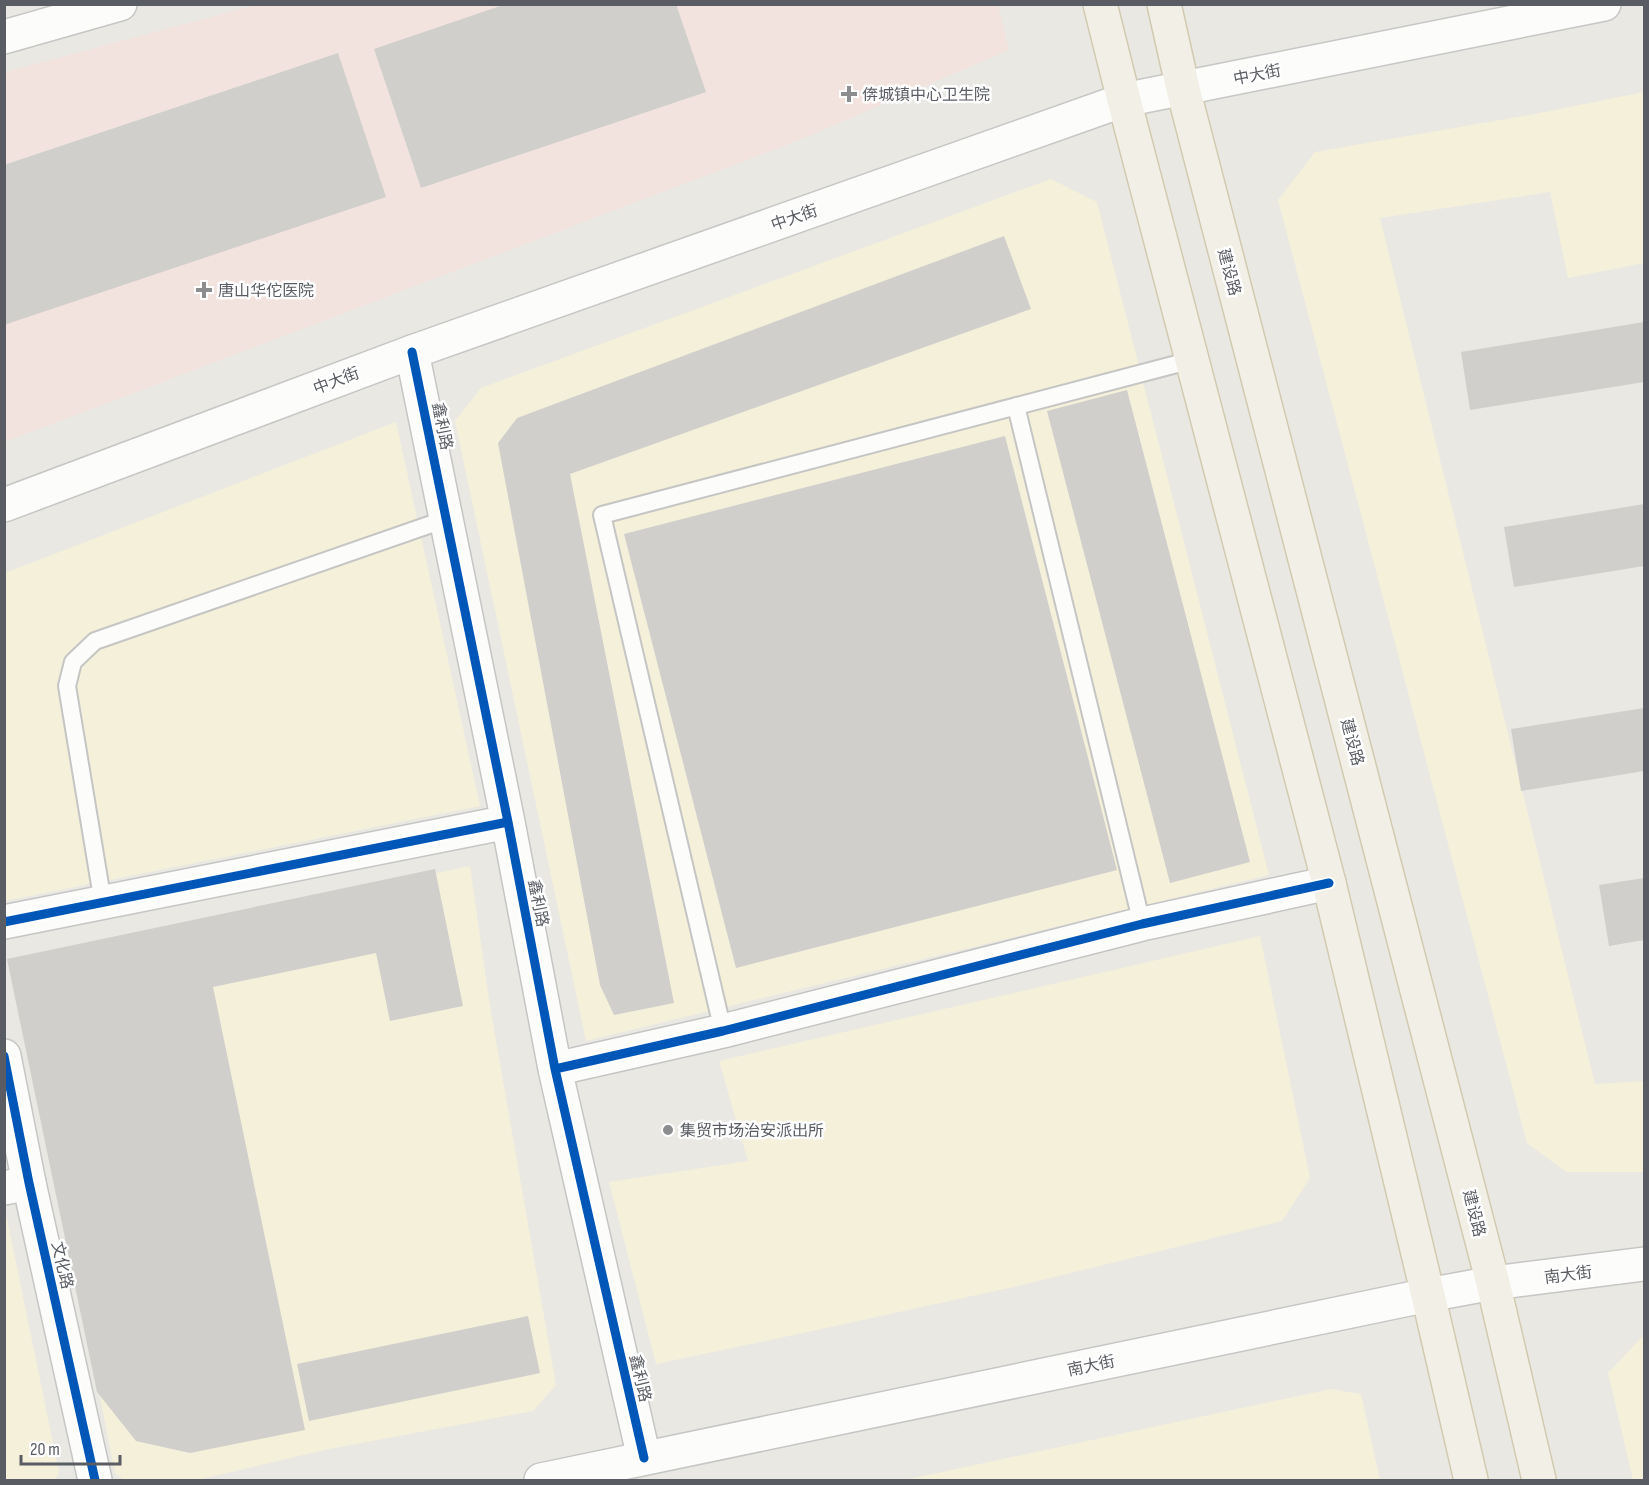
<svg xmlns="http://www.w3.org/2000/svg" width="1649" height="1485" viewBox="0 0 1649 1485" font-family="'Sofia Sans Condensed','Noto Sans SC',sans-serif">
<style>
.commercial{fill:#f5f0da}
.medical{fill:#f3e3de}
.building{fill:#d0cfcc}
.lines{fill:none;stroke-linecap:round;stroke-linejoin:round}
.lane-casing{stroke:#c5c5c4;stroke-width:20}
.street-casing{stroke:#c5c5c4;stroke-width:36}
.secondary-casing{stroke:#c6c6c5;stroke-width:36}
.primary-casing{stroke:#d2cab0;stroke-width:36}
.lane{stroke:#fcfcfb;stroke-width:16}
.street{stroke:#fcfcfb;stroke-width:33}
.secondary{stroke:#fcfcfb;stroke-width:33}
.primary{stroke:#f2f0e6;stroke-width:33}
.cycleway-casing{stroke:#fff;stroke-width:13}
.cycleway{stroke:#0057b8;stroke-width:9}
.poi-dot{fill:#8b8d8f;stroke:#fff;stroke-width:2}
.labels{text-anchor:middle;stroke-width:5;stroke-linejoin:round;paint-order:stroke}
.street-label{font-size:16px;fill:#595c62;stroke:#fff}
.poi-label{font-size:16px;fill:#595c62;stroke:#fff;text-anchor:start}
</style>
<rect width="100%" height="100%" fill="#e9e8e3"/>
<path class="commercial" d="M1644,92V263L1568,278L1550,192L1380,218L1595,1084L1644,1081V1172H1566L1527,1143L1278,200L1315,152L1535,114Z
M1051,179L1097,202L1269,875L586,1041L455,421L481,388Z
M396,422L480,806L5,901V573Z
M470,866L489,1000L556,1385L533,1411L329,1449L197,1480H124L115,1473L15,964L244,913Z
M1260,936L1310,1178L1282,1221L1022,1285L803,1333L656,1364L609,1182L748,1161L719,1061Z
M5,1209L59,1472L55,1480H5Z
M1644,1335V1480H1633L1608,1373Z
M1331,1389L1361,1394L1380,1480H904Z"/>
<path class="medical" d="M256,5H998L1009,50L802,139L5,442V72Z"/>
<path class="building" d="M506,4H676L706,92L421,188L374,49Z
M338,53L386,197L4,325V165Z
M1004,236L1031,309L570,474L674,1003L614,1015L600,985L498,443L517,418Z
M1644,322V382L1470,410L1461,352Z
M1127,390L1250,862L1170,883L1047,411Z
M1005,436L1117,870L736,968L624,534Z
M1644,504V566L1514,587L1504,527Z
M1644,708V771L1521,791L1511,729Z
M435,869L463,1006L390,1021L376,953L213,987L305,1430L190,1453L136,1441L97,1392L7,959Z
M1644,878V940L1609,946L1599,885Z
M528,1316L540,1373L309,1421L297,1364Z"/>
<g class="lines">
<defs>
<path id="lane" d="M1016,406L1142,924
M103,903L67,686L73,662L95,641L446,519
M723,1031L602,515L1192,360"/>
<path id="street" d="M412,352L508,822L555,1069L644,1458
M4,922L508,822
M555,1069L723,1031L1142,924L1329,883
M4,1188L29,1183"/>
<path id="secondary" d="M4,37L120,4
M4,505L412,352L1124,100L1604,4
M4,1056L29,1183L95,1480
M541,1480L1428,1295L1493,1283L1644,1264"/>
<path id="primary" d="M1100,4L1124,100L1329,883L1428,1295L1471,1480
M1164,4L1183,89L1493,1283L1539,1480"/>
</defs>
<use href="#lane" class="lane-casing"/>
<use href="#street" class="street-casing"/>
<use href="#secondary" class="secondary-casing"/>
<use href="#primary" class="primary-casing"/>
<use href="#lane" class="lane"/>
<use href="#street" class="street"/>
<use href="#secondary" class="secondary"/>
<use href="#primary" class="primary"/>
<defs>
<path id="cycleway" d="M412,352L508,822L555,1069L644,1458
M4,922L508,822
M4,1056L29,1183L95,1480
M555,1069L723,1031L1142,924L1329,883"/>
</defs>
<use href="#cycleway" class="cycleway-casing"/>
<use href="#cycleway" class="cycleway"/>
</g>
<g class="poi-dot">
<path d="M846 85h6v6h6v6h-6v6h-6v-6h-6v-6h6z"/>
<path d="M201 281h6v6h6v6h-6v6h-6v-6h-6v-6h6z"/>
<circle cx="668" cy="1130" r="6"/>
</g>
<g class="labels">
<g class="street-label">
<text transform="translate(1257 74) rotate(-11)" y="6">中大街</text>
<text transform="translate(794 217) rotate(-19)" y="6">中大街</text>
<text transform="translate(1230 272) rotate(75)" y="6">建设路</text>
<text transform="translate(336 380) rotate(-21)" y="6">中大街</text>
<text transform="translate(443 426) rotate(79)" y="6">鑫利路</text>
<text transform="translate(1353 742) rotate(75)" y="6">建设路</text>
<text transform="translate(539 903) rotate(79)" y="6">鑫利路</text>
<text transform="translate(1475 1213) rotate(76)" y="6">建设路</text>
<text transform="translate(63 1265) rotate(77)" y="6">文化路</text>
<text transform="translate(1568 1274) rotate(-7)" y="6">南大街</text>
<text transform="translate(1091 1365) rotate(-12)" y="6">南大街</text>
<text transform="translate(641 1378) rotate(77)" y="6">鑫利路</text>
</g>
<g class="poi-label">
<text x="862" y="100">倴城镇中心卫生院</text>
<text x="218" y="296">唐山华佗医院</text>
<text x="680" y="1136">集贸市场治安派出所</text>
</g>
</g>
<rect width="1649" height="1485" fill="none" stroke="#595c62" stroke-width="12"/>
<path d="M21 1455v9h99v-9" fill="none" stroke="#595c62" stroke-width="3"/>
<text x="30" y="1455" font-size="18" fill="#595c62" stroke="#ffffff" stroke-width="4.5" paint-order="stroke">20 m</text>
</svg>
